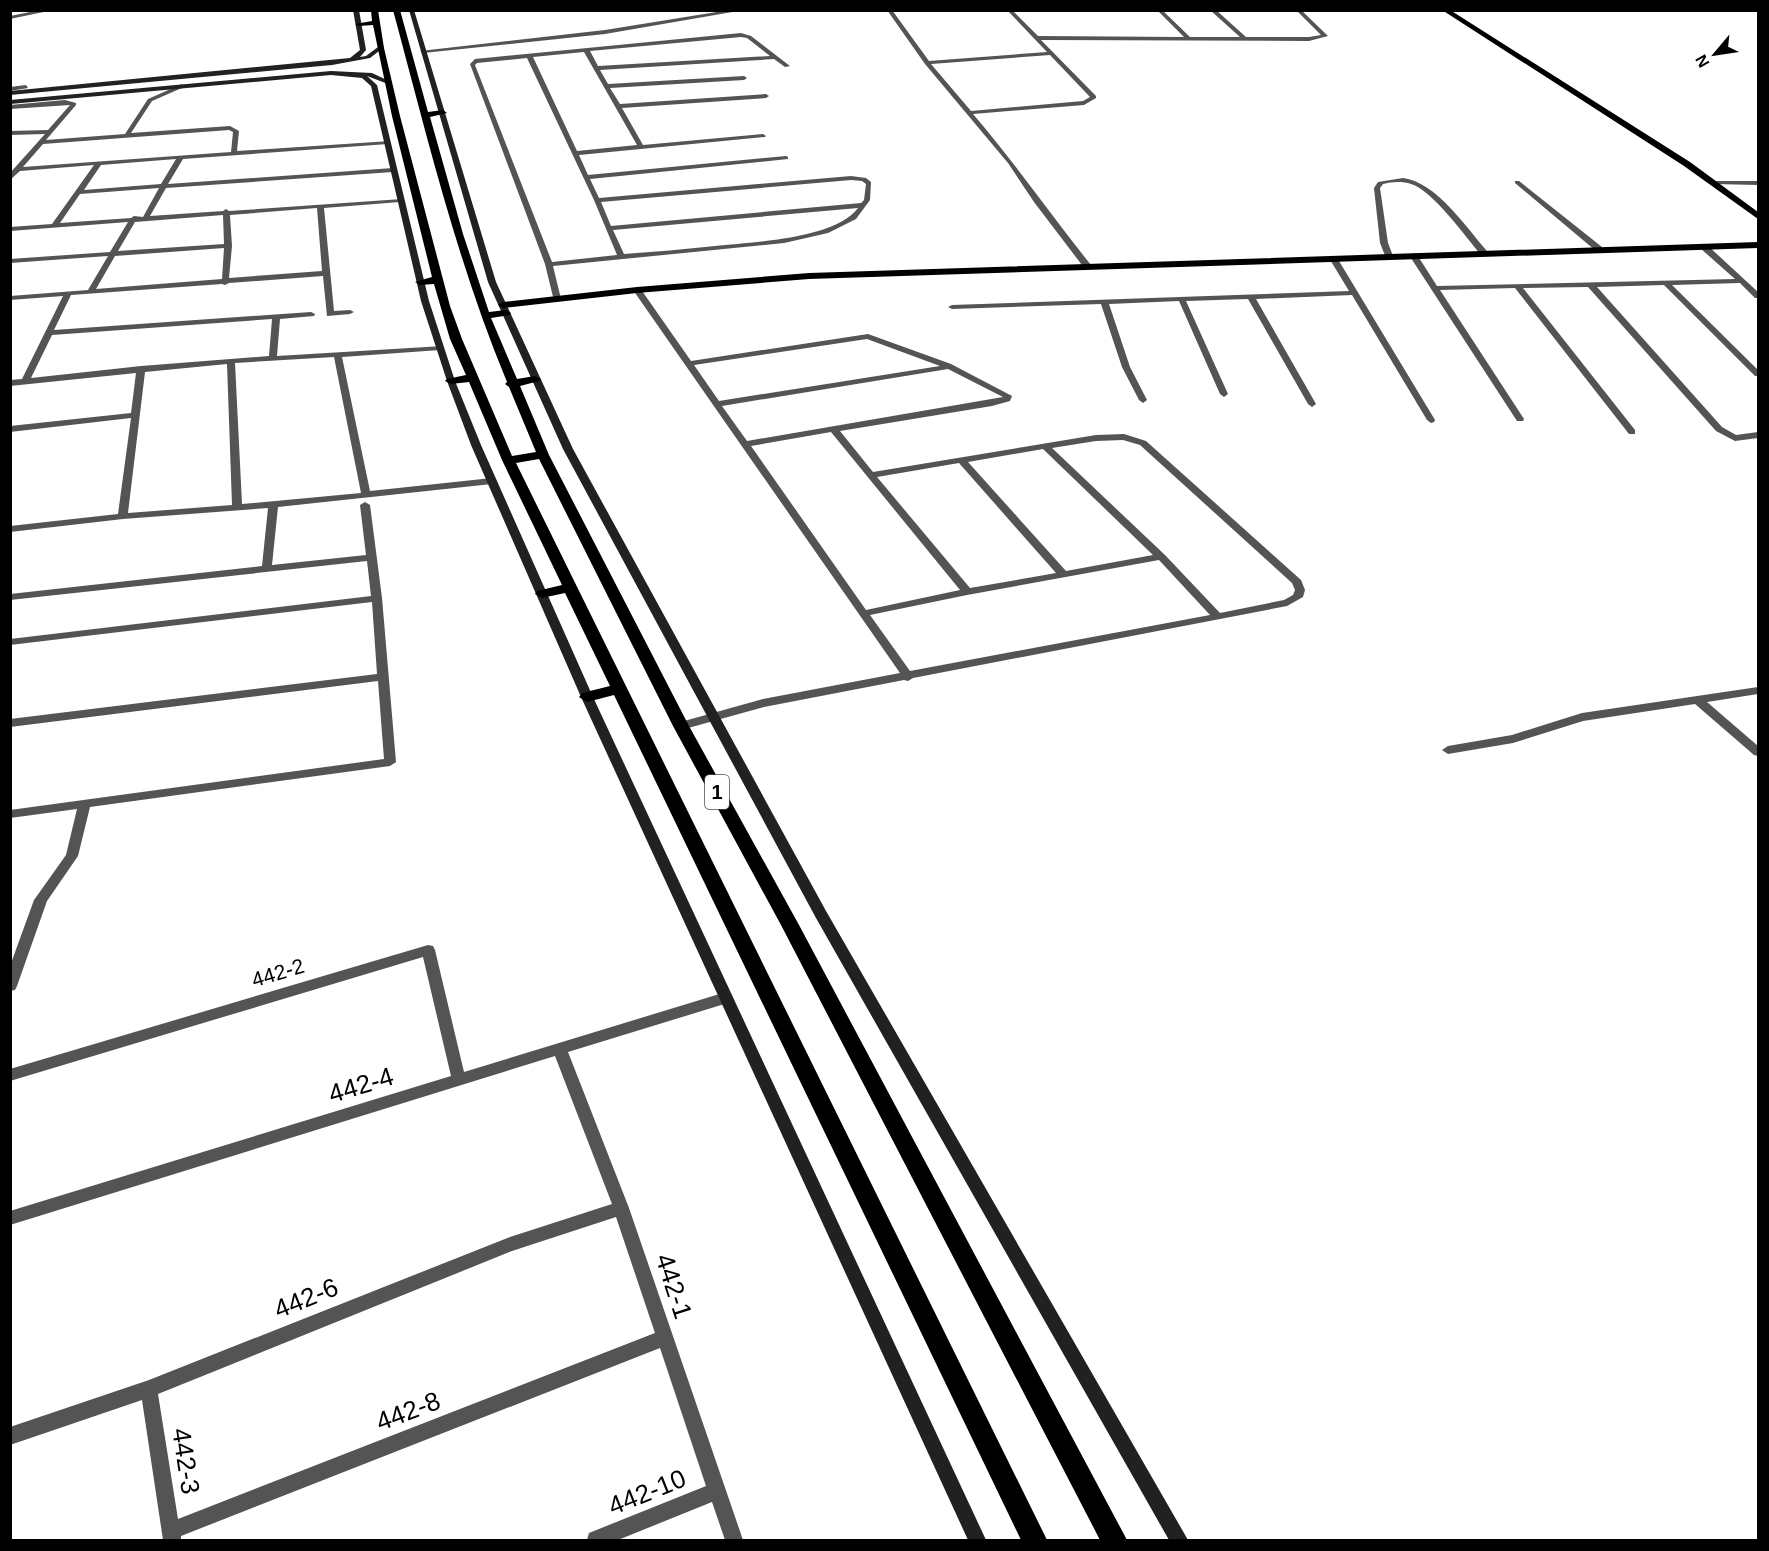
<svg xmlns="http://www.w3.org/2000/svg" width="1769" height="1551" viewBox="0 0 1769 1551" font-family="Arial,sans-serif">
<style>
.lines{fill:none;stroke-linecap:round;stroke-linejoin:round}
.minor{fill:#545454;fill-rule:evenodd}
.tertiary{fill:#545454;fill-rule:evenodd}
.secondary{fill:#212121;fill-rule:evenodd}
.primary{fill:#000;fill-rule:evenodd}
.trunk{fill:#000;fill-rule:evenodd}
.labels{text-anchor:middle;stroke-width:4.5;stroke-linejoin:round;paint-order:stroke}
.shield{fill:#fff;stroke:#4c4c4c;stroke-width:1.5}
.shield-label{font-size:20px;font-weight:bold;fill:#000}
.street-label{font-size:21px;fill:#000;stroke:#fff}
.near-street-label{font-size:26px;fill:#000;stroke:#fff}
</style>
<rect width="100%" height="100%" fill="#fff"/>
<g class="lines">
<path class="minor" d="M40,10H53L10,19V16Z
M887,10H892L929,61L1047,52L1007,10H1012L1038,36L1184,37L1157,10H1162L1190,37H1240L1210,10H1216L1246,37H1309L1321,35L1296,10H1301L1328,36L1309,41L1041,40L1096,96V98L1084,105L973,114C1015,163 1051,215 1091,265V269H1085L1034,202L1008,163L925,64ZM1050,55L1090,97L1083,101L971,111L931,64Z
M741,33L751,36L790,66L785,67L774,59L600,70L608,84L744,76L747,78L744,80L610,88L620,104L766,94L769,96L766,98L622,108L643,145L763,134L766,136L765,137L579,155L588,175L786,156L788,157V159L590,179L599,198L851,176L866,178L871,182L870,200L856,219L828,233L784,243L553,266L561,299L554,301L545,264L470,64L475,59ZM741,37L747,38L770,56L598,66L590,51ZM584,52L637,145L577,151L533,57ZM527,58L594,200L617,255L552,262L475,65L477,63ZM851,180L862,181L866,184L864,200L861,203L611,226L601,202ZM858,208C835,239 753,242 715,246C685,249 654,252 624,254L613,230Z
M182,84L184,87L152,101L131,133L230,126L239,131L237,151L390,141V143L388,144L183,159L168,184L393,168L396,170L393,172L166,188L150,216L223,211L226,209L229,211L402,199L403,200L400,202L324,208L334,311L350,310L354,312L350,314L327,316L323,276L229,283L225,285L222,284L71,295L54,330L311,312L315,314L314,316L280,319L277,356L443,346V350H440L342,357L370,491L492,478L497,481L492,484L278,507L272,565L366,555L360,505L365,502L370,505L382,598L396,762L390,766L90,807L78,856L47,901L17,986L15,990L10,991V966L34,900L66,855L77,809L10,818V810L384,759L378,681L10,727V719L377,674L372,602L10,645V639L371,596L367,561L10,600V594L262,566L268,508L123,519L10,532V526L118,514L131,418L10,432V426L131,413L136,373L10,386V380L22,379L63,296L10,300V296L88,290L108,256L10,263V259L110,252L128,222L10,231V227L52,224L94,165L20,171L10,180V173L45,134L10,135V131L48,130L70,105L10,109V105L65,100L76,103V105L46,140L125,134L148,99ZM229,130L233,132L231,152L23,167L43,144ZM176,159L161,184L84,190L101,165ZM159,188L143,217L134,216L131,218L60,223L80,194ZM317,208L322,271L229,278L232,246L230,215ZM223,215L224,244L118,251L135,222ZM224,248L222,279L96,289L115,256ZM272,319L269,356L141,366L31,378L52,335ZM334,357L361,493L242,504L235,363ZM227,364L232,505L128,513L145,372Z
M26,85L28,88L10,91V87Z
M1403,178C1436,182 1466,227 1487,251V255H1481C1466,237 1432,190 1411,184C1402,181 1391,182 1383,184L1380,188L1388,243L1393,256L1386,258L1380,243L1374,188L1378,182Z
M1515,181H1519L1602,247V251H1596L1515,183Z
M1700,244H1706L1758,292V298H1755L1740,283L1672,285L1758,370V376H1755L1664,285L1597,287L1722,427L1736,435L1758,432V438L1735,441L1716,431L1588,287L1523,288L1635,430V434H1629L1515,288L1440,290L1524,419L1523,421H1517L1409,255L1416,253L1437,286L1735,279L1700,248Z
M1330,256H1336L1435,420L1434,422L1431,423L1427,420L1352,295L1256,299L1316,404L1312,407L1308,404L1248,299L1186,301L1228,394L1224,397L1220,394L1179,301L1109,304L1130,367L1147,400L1143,403L1139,400L1122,367L1101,304L952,309L948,307L952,305L1349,291L1329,258Z
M634,288H640L691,361L868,334L951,364L1012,396L1010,401L992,406L840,431L873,472L1096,435L1124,434L1146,441L1301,580L1305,590L1303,597L1287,606L913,678L908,681L904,680L764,707L681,730L677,729L675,726L677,723L763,699L900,673L633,290ZM867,339L940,366L719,401L694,365ZM948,369L1003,397L747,441L722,406ZM831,432L960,590L866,610L751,446ZM1123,440L1140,445L1292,583L1295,590L1293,595L1284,600L1220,613L1165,555L1052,448L1096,441ZM1043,449L1153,555L1066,571L968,462ZM959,463L1056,573L970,588L877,477ZM1159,560L1210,615L910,671L870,615L967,595Z
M1758,687V694L1707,702L1758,746V756L1754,755L1695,704L1583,721L1513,743L1448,754L1442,750L1448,746L1512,735L1582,713Z
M428,945L433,946L435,950L464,1072L726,992L731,994L733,998L731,1002L568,1052L629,1208L743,1540H725L712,1502L618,1540H587L589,1533L706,1486L660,1348L181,1536V1540H163L142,1400L10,1445V1427L149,1380L510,1237L612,1204L555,1056L10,1225V1211L451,1076L423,957L10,1081V1069ZM616,1217L655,1333L178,1519L158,1394L512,1251Z"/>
<path class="tertiary" d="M729,10H744L605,34L423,53L420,51L605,30Z
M1715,181H1758V185L1713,184L1712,183Z"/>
<path class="secondary" d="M353,10H359L366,50L360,57L366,56L378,47L383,48L370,58L332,65L10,95V91L350,58L360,50Z
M409,10H414L496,282L573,449L826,911L1188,1540H1169L816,918L563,449L488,282Z
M331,71L372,73L391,82L388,84L367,76L377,85L429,301L455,381L481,445L593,697L986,1540H968L581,697L471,445L447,381L421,301L371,86L362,78L331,75L10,104V100Z"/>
<path class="primary" d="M1442,10H1450L1690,162L1758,212V219L1684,166Z
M1758,242V248L809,279L637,293L503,308L498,305L503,302L637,287L809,273Z"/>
<path class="trunk" d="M371,10H378L384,48L400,116L450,306L462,339L512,456L536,452L509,387L505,384L507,382C457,262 427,136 393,10H400L428,112L443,110L447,113L430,117L463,234L489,312L506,310L511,313L510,315L491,318L517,379L535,376L541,379L539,381L520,386L549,455L689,726L799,925L1127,1540H1100L781,925L673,726L539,459L516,463L1047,1540H1021L614,695L587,702L579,697L582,693L610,686L565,593L542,598L535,594L537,591L562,585L502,460L469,382L451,384L445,381L447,379L466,375L450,339L434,284L420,285L415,282L432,277L392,116L373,25L359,26L355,24L372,21Z"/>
</g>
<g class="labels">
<rect class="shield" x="705" y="775" width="24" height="34" rx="4.5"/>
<g class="shield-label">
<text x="717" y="799">1</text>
</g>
<g class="street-label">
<text transform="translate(278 973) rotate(-17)" y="7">442-2</text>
</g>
<g class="near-street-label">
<text transform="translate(361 1085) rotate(-17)" y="9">442-4</text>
<text transform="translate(674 1286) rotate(72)" y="9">442-1</text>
<text transform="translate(306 1298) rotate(-22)" y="9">442-6</text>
<text transform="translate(408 1411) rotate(-21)" y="9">442-8</text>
<text transform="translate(186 1461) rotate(81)" y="9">442-3</text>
<text transform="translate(647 1492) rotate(-22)" y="9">442-10</text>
</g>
</g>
<rect width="1769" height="1551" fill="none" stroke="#000000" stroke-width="24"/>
<g transform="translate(1715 54) rotate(241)" stroke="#ffffff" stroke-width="4.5" paint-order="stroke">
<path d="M0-4.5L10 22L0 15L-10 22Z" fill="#000000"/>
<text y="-9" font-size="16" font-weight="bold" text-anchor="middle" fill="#000000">N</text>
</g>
</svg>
